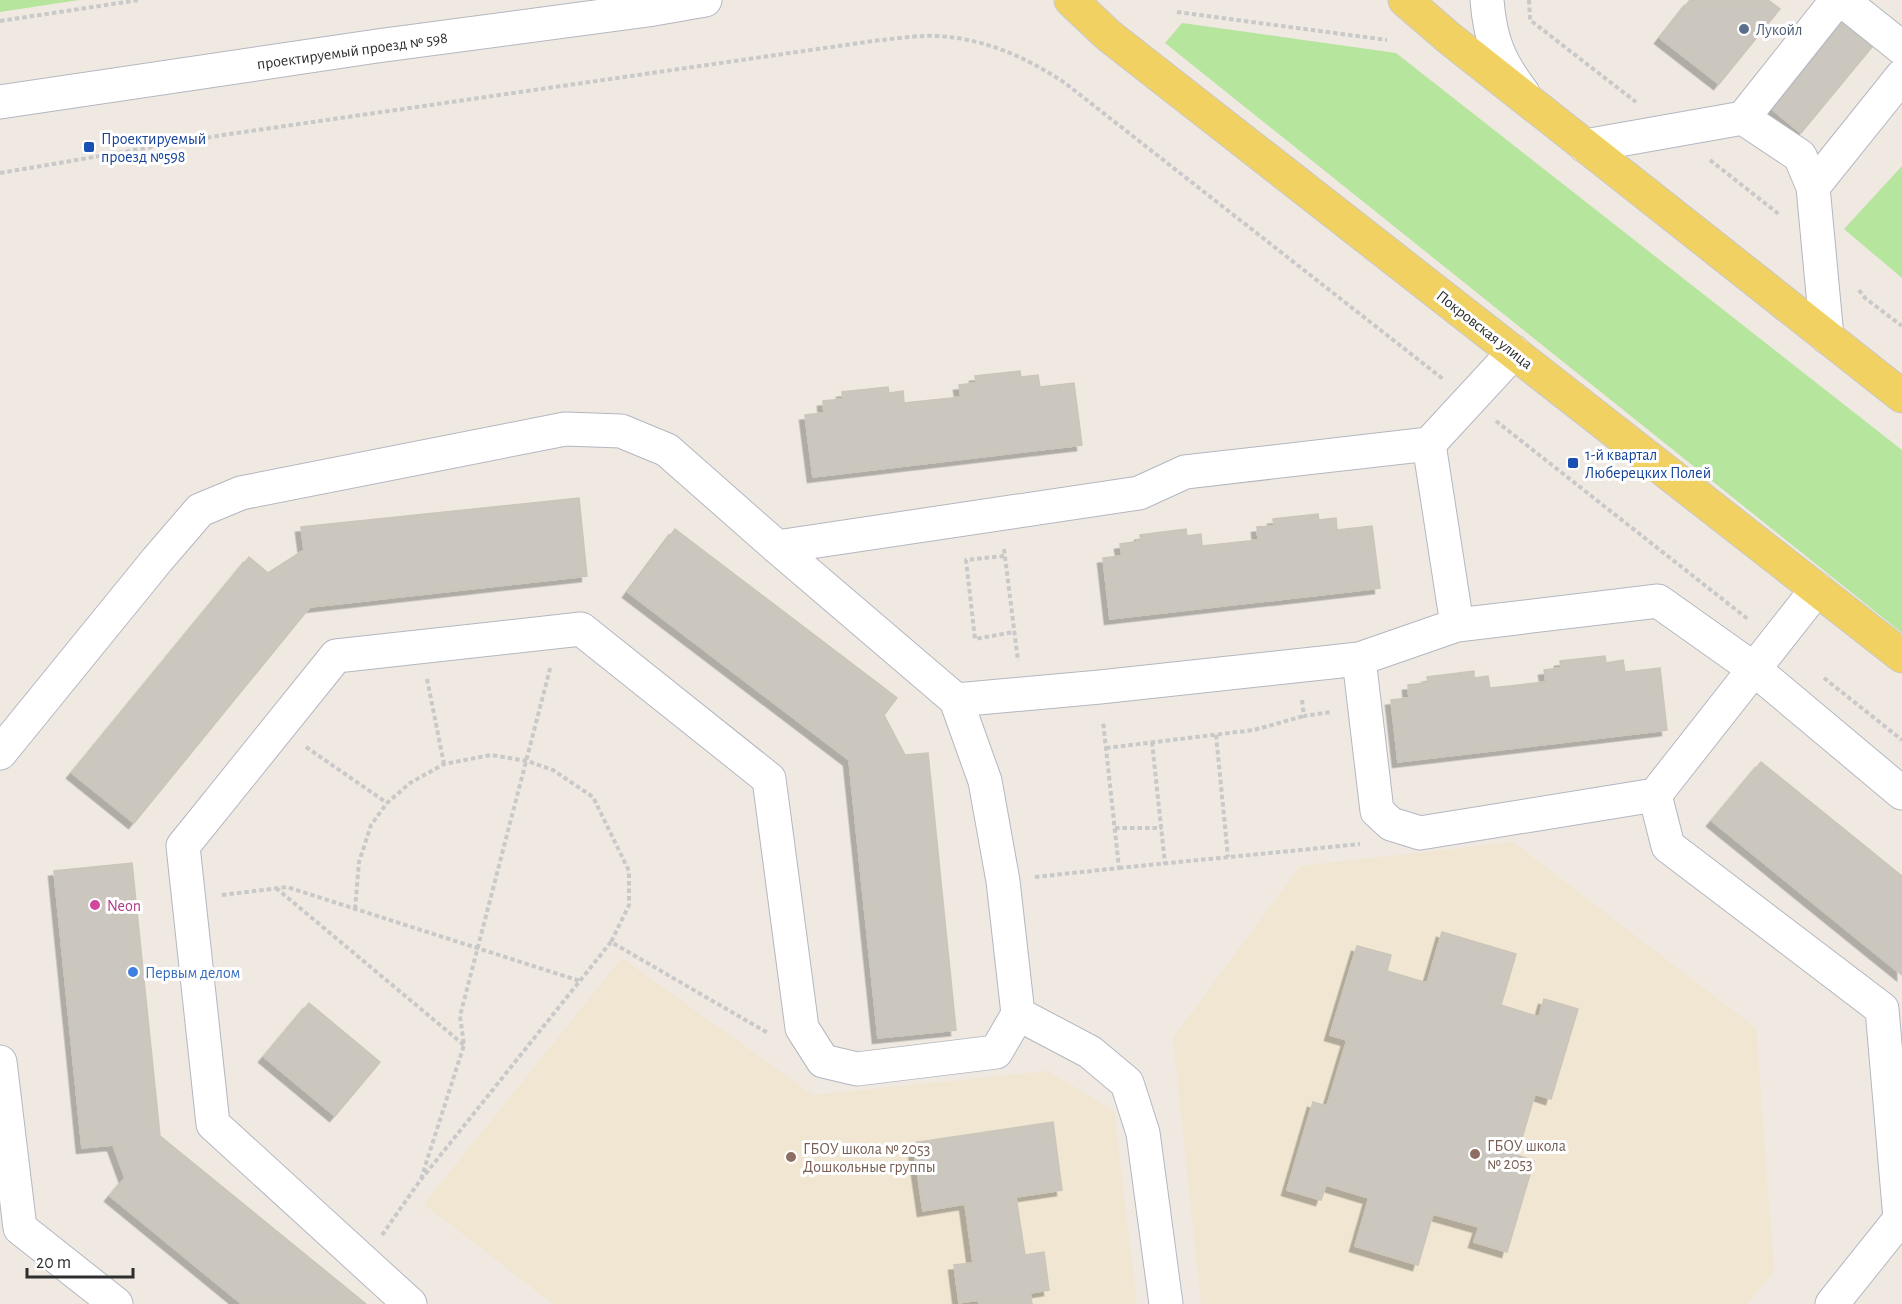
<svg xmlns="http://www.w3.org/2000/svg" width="1902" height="1304" viewBox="0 0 1902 1304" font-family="'Alegreya Sans',sans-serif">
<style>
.education{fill:#f0e6d1}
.green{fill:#b6e59e}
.building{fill:#cbc7bf;stroke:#cbc5ba;stroke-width:1.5;filter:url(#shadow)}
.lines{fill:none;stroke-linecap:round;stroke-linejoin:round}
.minor-casing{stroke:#b4b7c1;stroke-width:35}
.major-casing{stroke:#c9c9c9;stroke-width:35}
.path{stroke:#c9c9c9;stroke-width:4;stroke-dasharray:4.5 3;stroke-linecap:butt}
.minor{stroke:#fff;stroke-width:33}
.major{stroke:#f2d163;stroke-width:33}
.service-dot{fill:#5c6f8a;stroke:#fff;stroke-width:2}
.transit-dot{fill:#1a4fb4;stroke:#fff;stroke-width:2}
.hotel-dot{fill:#d1479c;stroke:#fff;stroke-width:2}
.shop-dot{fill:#3f7fe0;stroke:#fff;stroke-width:2}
.education-dot{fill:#8d6e63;stroke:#fff;stroke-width:2}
.labels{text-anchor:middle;stroke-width:6;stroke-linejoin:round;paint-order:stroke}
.service-label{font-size:16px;fill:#4e5e75;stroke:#fff;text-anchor:start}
.street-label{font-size:16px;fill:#2e2e2e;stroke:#fff}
.transit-label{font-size:16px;fill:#164399;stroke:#fff;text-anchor:start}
.hotel-label{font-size:16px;fill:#b23c85;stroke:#fff;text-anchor:start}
.shop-label{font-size:16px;fill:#366cbe;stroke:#fff;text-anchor:start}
.education-label{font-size:16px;fill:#785e54;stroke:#fff;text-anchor:start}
</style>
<defs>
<filter id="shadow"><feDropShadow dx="-5.5" dy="5.5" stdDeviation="0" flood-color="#0004"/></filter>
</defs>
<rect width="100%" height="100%" fill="#efe9e1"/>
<path class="education" d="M1513,842L1756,1028L1774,1271L1747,1304H1201L1173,1038L1300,866Z
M622,958L813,1095L1048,1071L1114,1111L1137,1304H553L424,1204Z"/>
<path class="green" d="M0,0H79L0,12Z
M1182,23L1396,53L1902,450V633L1165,43Z
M1902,166V278L1844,229Z"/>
<path class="building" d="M1690,0H1768L1780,9L1719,84L1660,38Z
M1846,18L1876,42L1801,133L1772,109Z
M1020,371L1021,377L1038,375L1040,387L1074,383L1082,445L813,477L805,415L824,413L823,401L843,399L842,392L888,387L889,393L903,391L904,403L961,397L959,385L976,383L975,376Z
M579,498L587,576L310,607L134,823L72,773L249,557L268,573L304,550L301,527Z
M1318,514L1319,520L1336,518L1337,530L1372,526L1380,588L1110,619L1103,558L1122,556L1120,544L1141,541L1140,535L1186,529L1187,536L1201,534L1202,546L1258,540L1257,527L1274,526L1273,519Z
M675,529L897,698L884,715L905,755L928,753L956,1030L878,1038L849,760L628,592Z
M1605,656L1606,663L1623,660L1625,672L1660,668L1667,730L1398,762L1391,700L1409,698L1408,685L1428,683L1427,677L1474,671V678L1488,676L1490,688L1546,682L1544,670L1561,668L1560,661Z
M1761,762L1902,876V975L1712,821Z
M132,863L160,1136L366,1304H242L110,1196L125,1178L113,1145L82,1148L54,871Z
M1442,932L1516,954L1501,1005L1539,1017L1544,999L1578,1009L1551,1099L1535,1094L1517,1155L1534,1161L1507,1252L1474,1242L1479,1227L1433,1214L1418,1265L1355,1246L1369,1198L1326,1185L1321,1200L1287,1190L1313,1102L1327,1106L1347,1040L1330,1035L1357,946L1391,955L1387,971L1427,983Z
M309,1003L380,1062L335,1116L264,1057Z
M1053,1122L1062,1190L1016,1197L1025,1255L1044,1252L1049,1290L1030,1293L1032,1304H979L978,1300L959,1303L954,1265L973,1263L965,1204L923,1211L913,1143Z"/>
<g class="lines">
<defs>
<path id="minor" d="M1487,0C1490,39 1499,62 1523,93
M1842,0L1902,48
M0,102L377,46L648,10L705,0
M1743,118L1837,0
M1585,146L1743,118L1800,156L1813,187L1827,337
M1813,187L1902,76
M1514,352L1429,444L1457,625L1658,601L1754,669L1902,793
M1359,659L1377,811L1391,824L1420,833L1655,795L1817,589
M956,700L1100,687L1359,659L1457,625
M0,753L157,560L200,510L241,493L565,429L621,431L667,450L777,547L1139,493L1185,472L1429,444
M1655,795L1668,846L1882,1009L1900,1219L1832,1304
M1018,1014L1090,1052L1127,1083L1143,1133L1166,1304
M0,1062L20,1228L116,1304
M410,1304L213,1124L183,846L336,656L581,629L769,779L802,1028L823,1061L857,1069L996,1052L1018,1014L1003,881L985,781L956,700L777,547"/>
<path id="major" d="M1071,0L1108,35L1136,57L1902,656
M1405,0L1449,38L1902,396"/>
</defs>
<use href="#minor" class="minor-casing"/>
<use href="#major" class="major-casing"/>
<path class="path" d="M1529,0L1530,20L1636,102
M1177,12L1387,40
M0,21L139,0
M1710,160L1780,215
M0,173L223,135L873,41C894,39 916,35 937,36C987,39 1025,57 1065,83L1443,379
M1859,290L1865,298L1902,326
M1496,421L1749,620
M1004,549L1018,661
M1004,556L966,560L975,639L1014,632
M1824,678L1902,740
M427,679L444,764
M1302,700L1304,716L1331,712
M1216,735L1228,857
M1152,742L1165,864
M306,747L387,803
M1106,748L1254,730L1304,716
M1115,828H1162
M1119,868L1360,844
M1035,877L1119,868L1103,721
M276,888L464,1045
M222,895L287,887L580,981
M355,909L359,862L371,825L387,803L410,783L444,764L491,755L527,761L553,770L593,797L629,871V905L611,942
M421,1179L464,1045L460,1016L551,665
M382,1235L419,1182L611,942L768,1033"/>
<use href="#minor" class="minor"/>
<use href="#major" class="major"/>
</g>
<circle class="service-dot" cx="1744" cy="29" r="6"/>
<g class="transit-dot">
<rect x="83" y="141" width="12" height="12" rx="3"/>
<rect x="1567" y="457" width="12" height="12" rx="3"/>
</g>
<circle class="hotel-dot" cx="95" cy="905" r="6"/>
<circle class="shop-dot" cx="133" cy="972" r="6"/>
<g class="education-dot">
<circle cx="1475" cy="1154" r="6"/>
<circle cx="791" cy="1157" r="6"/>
</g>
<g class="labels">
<g class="service-label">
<text x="1756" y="35">Лукойл</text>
</g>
<g class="street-label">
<text transform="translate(352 50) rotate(-8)" y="6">проектируемый проезд № 598</text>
<text transform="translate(1485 329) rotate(38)" y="6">Покровская улица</text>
</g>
<g class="transit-label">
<text x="101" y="144">Проектируемый<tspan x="101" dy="18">проезд №598</tspan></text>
<text x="1585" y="460">1-й квартал<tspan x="1585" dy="18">Люберецких Полей</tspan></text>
</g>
<g class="hotel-label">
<text x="107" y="911">Neon</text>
</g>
<g class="shop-label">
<text x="145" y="978">Первым делом</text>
</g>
<g class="education-label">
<text x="1487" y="1151">ГБОУ школа<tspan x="1487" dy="18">№ 2053</tspan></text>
<text x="803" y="1154">ГБОУ школа № 2053<tspan x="803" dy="18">Дошкольные группы</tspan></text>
</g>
</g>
<path d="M27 1268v9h106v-9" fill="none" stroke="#2e2e2e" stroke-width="3"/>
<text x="36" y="1268" font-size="18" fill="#2e2e2e" stroke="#ffffff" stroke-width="4.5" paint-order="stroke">20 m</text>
</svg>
